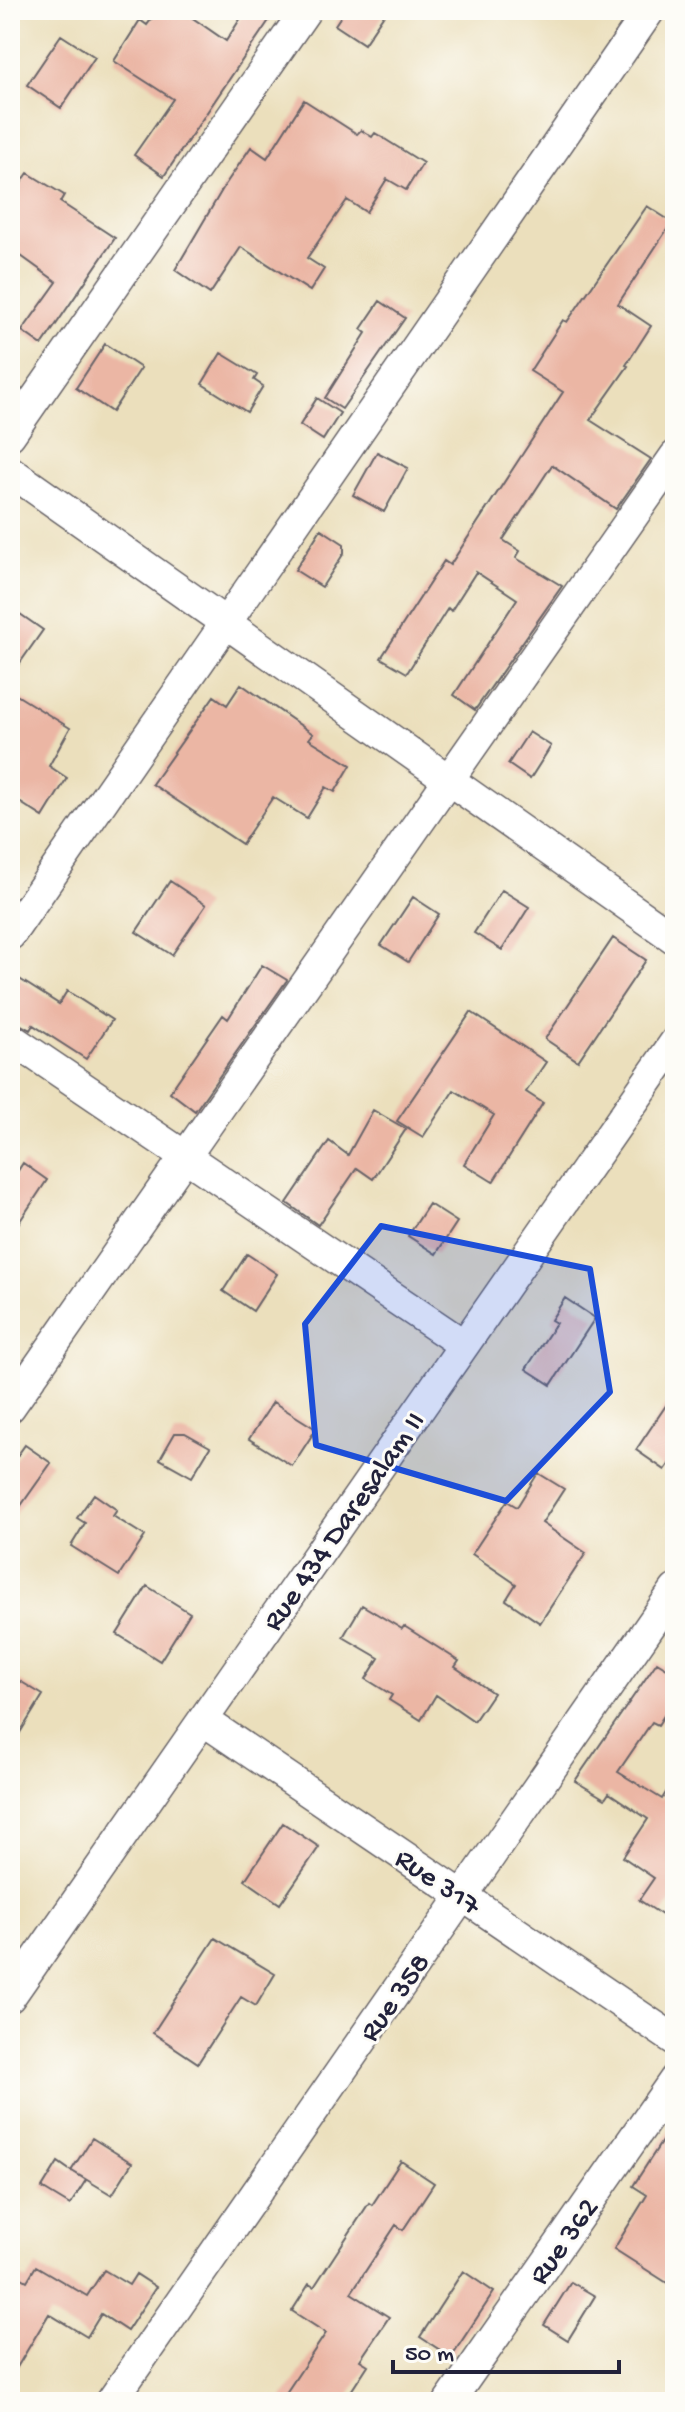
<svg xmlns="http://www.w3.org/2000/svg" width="685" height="2412" viewBox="0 0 685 2412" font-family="'Gochi Hand',sans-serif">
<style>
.building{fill:#ebb6a4}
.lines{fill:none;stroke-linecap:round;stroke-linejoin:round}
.minor-casing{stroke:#686468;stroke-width:33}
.minor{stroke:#fff;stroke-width:30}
.marked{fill:#1d4ed8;fill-opacity:0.2;stroke:#1d4ed8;stroke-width:6;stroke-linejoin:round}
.labels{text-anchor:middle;stroke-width:6;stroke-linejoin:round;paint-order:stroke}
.street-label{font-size:30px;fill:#22223b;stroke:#fdfcf7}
</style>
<rect width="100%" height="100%" fill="#fdfcf7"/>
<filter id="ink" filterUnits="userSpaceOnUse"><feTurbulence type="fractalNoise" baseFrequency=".0125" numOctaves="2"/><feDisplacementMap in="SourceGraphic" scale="16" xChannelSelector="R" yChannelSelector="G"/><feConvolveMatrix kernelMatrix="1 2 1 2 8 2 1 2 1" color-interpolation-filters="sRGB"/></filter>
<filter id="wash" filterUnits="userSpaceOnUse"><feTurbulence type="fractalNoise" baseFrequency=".006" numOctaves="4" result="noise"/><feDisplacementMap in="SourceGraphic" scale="32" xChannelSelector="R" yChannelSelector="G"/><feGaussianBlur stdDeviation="1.8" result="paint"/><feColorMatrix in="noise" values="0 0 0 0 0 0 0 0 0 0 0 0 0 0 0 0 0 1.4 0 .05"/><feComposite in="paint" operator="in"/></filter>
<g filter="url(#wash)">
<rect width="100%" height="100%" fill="#ebdfbc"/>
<g id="blocks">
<path class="building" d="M158,10H181L226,41L246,10H276L164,176L134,155L173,99L114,61L140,20L147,25Z
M345,10H387L364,44L335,25Z
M61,35L95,57L61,108L27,85Z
M304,100L357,134L361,130L372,137L375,133L423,163L406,190L387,179L366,212L347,200L307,258L324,269L310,291L241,247L210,294L175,270L225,185L251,147L267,158Z
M28,173L64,195L60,202L115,238L42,345L22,331L57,282L10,248V199Z
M647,206L672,222L618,304L651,326L626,365L628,366L590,420L651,459L616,509L552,465L503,540L520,551L516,558L562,586L475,710L454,695L517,599L476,572L451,611L448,608L407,673L381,658L444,561L450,565L563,392L530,371L563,320L567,322Z
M380,301L405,318L342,409L325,398L366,333L361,329Z
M105,344L141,368L112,412L76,388Z
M221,353L257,375L254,380L263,386L247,412L202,384Z
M317,398L340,413L323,440L300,425Z
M377,452L408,468L384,512L353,495Z
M321,529L344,544V553L322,587L295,570Z
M10,607L43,630L10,677Z
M241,684L313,734L309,739L351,765L335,792L326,787L307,818L273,797L242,844L152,784L214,696L227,705Z
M10,691L70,728L49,766L67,778L43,817L10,796Z
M529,732L551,746L530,779L508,764Z
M170,881L206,905L172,955L136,932Z
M502,890L529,907L502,950L474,933Z
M413,897L439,914L408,962L381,945Z
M613,938L646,960L578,1061L545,1039Z
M262,965L287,980L195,1111L170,1092L223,1015L228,1019Z
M10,973L59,1004L67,991L112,1020L86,1059L33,1025L30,1030L10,1019Z
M471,1012L546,1062L526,1092L543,1103L493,1182L464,1164L494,1115L454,1090L423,1137L397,1121Z
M373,1110L406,1129L373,1179L357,1168L318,1225L287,1203L329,1141L348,1155Z
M23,1163L47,1180L10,1236V1183Z
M429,1204L457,1222L436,1254L408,1236Z
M247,1254L277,1274L253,1311L223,1291Z
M565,1298L595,1318L551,1385L526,1369L556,1323L551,1320Z
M675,1392V1456L665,1470L636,1450Z
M273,1402L316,1429L292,1466L249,1439Z
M175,1433H185L210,1447L192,1477L160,1459Z
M25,1445L51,1463L10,1521V1466Z
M538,1473L564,1489L542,1523L586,1553L540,1623L506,1600L516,1584L472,1554L507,1501L517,1507Z
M94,1494L117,1510L113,1516L145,1536L119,1576L71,1546L85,1523L77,1518Z
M147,1586L190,1613L160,1661L117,1634Z
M362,1605L402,1629L404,1626L459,1661L455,1667L493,1693L474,1721L436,1695L421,1720L389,1700L392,1695L366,1679L379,1658L343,1637Z
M657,1662L675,1673V1698L658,1725L652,1722L618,1772L662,1799L675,1778V1896L662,1915L639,1900L654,1878L623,1857L648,1819L609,1793L605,1799L575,1781Z
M10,1675L43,1695L10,1749Z
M283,1823L319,1847L280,1904L245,1880Z
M215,1938L275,1974L256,2006L241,1997L198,2063L153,2033Z
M675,2121V2288L614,2249L647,2195L633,2186Z
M92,2138L132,2163L112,2195L72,2171L86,2180L70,2205L42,2188L58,2162L71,2171Z
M401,2161L434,2183L403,2230L396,2225L351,2293L389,2317L360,2360L368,2365L344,2402H280L326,2333L292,2311L309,2284L314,2287L369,2203L372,2205Z
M36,2266L87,2296L104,2270L129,2285L136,2274L156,2287L127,2331L101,2314L87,2337L49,2314L10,2379V2271L27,2281Z
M463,2271L494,2292L451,2357L420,2337Z
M571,2282L595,2296L568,2340L544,2325Z"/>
</g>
</g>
<g filter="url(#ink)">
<use href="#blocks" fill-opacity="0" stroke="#686468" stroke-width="2"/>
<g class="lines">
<defs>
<path id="minor" d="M10,435L306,10
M10,471L675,939
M10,935L650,10
M10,1038L464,1345
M10,1407L675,456
M203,1720L675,2040
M10,1997L675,1042
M111,2402L675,1590
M449,2402L675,2079"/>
</defs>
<use href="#minor" class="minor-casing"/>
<use href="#minor" class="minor"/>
</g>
</g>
<path class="marked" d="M381,1226L590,1269L610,1392L506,1501L316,1445L305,1324Z"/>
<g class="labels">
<g class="street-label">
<text transform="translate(342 1520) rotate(-55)" y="10">Rue 434 Daresalam II</text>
<text transform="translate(439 1880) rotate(34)" y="10">Rue 317</text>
<text transform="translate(393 1996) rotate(-55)" y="10">Rue 358</text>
<text transform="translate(562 2240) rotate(-55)" y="10">Rue 362</text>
</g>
</g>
<rect width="685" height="2412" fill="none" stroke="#fdfcf7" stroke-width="40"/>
<path d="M393 2360v12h226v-12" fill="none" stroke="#22223b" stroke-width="4"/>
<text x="405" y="2360" font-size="24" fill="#22223b" stroke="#fdfcf7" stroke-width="6" paint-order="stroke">50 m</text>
</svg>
